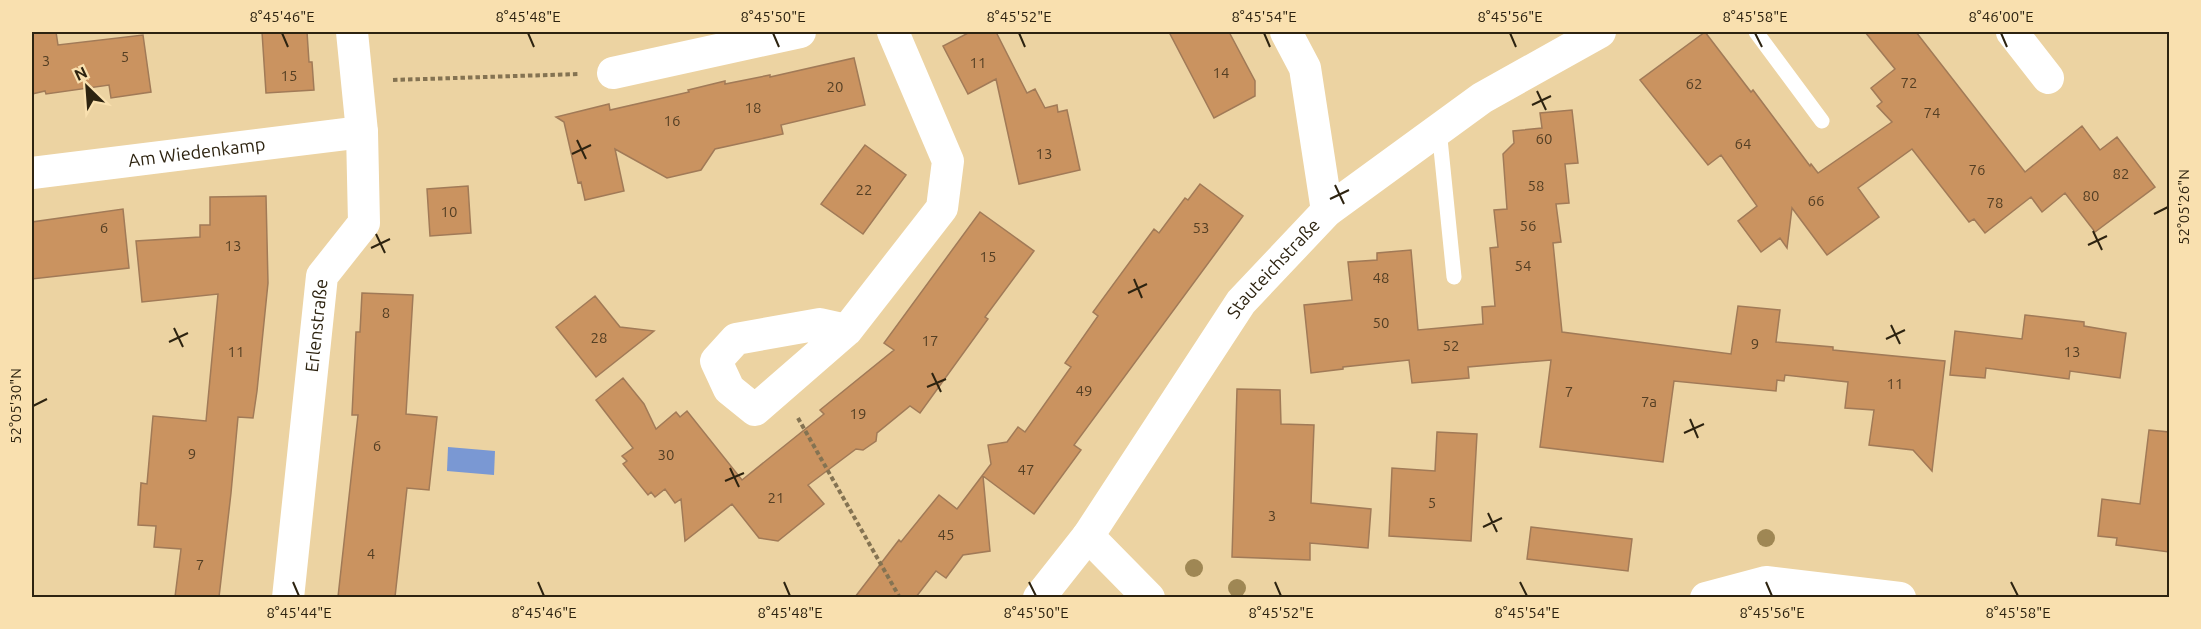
<svg xmlns="http://www.w3.org/2000/svg" width="2201" height="629" viewBox="0 0 2201 629" font-family="Ubuntu,sans-serif">
<style>
.water{fill:#7a98d3}
.building{fill:#ca9360;stroke:#a17a57;stroke-width:1.5}
.lines{fill:none;stroke-linecap:round;stroke-linejoin:round}
.path{stroke:#847352;stroke-width:4;stroke-dasharray:4.5 3;stroke-linecap:butt}
.lane{stroke:#fff;stroke-width:15}
.street{stroke:#fff;stroke-width:32}
.tree{fill:#9f8754}
.ticks{fill:none;stroke:#2d2310;stroke-width:2}
.labels{text-anchor:middle;stroke-width:4.5;stroke-linejoin:round;paint-order:stroke}
.number-label{font-size:15px;fill:#543f24}
.street-label{font-size:18px;fill:#2d2310;stroke:#f9e0af}
.neatline{fill:none;stroke:#2d2310;stroke-width:2}
.ticks-label{font-size:15px;text-anchor:middle;fill:#2d2310}
</style>
<rect width="100%" height="100%" fill="#ecd3a2"/>
<path class="water" d="M448,447L495,451L494,475L447,471Z"/>
<path class="building" d="M32,32H56L58,45L143,35L151,92L111,98L109,85L46,94L45,91L32,94Z
M262,32H307L309,62H312L314,90L266,93Z
M970,32H996L1027,93L1035,89L1045,108L1057,105L1058,112L1067,110L1080,170L1019,184L996,79L968,94L943,46Z
M1169,32H1229L1255,81V96L1214,118Z
M1705,32L1751,92L1753,90L1810,166L1811,164L1818,173L1892,122L1877,106L1882,102L1871,88L1895,69L1865,32H1916L2025,172L2082,126L2100,150L2117,137L2155,187L2095,232L2065,193L2042,212L2031,197L1985,233L1974,219L1969,222L1912,149L1858,188L1879,217L1827,255L1792,208L1787,248L1780,238L1761,252L1738,221L1757,206L1721,155L1708,165L1640,80Z
M854,58L865,105L781,125L783,134L715,149L701,170L667,178L615,149L624,191L585,200L581,182L578,183L564,122L556,117L609,104L610,110L689,92L688,90L725,81V84L770,75V77Z
M1572,110L1578,163L1565,164L1569,203L1556,204L1561,242L1553,243L1562,332L1731,354L1738,306L1780,310L1776,342L1833,347V350L1945,361L1932,471L1913,450L1869,445L1874,410L1845,408L1848,382L1785,375L1784,381L1777,380L1776,391L1674,381L1663,462L1540,447L1551,360L1468,367L1469,378L1412,383L1409,360L1343,367V369L1311,373L1304,305L1352,300L1348,262L1377,260V253L1411,250L1418,330L1483,324L1482,307L1495,306L1490,248L1498,247L1494,210L1507,209L1503,154L1514,143L1513,131L1542,128L1540,113Z
M865,145L906,175L863,234L821,204Z
M1200,184L1243,216L1074,445L1081,450L1034,514L983,476L990,551L963,555L946,578L936,571L916,597H855L899,540L901,542L939,495L957,509L991,464L988,445L1007,442L1018,427L1025,432L1071,367L1065,363L1098,316L1093,312L1154,229L1159,233L1185,198L1188,200Z
M468,186L471,233L430,236L427,189Z
M266,196L268,283L257,391L253,418L238,417L231,493L219,597H175L181,549L154,547L156,526L138,525L141,483L147,484L153,416L206,421L218,294L142,302L136,241L200,237V225H210V197Z
M123,209L129,268L32,279V222Z
M980,212L1034,251L985,317L988,319L920,413L910,406L877,433L876,441L863,450L856,449L808,485L824,504L778,541L759,538L732,504L685,541L681,499L675,503L665,489L655,497L651,492L648,495L623,464L627,461L622,456L633,448L596,400L623,378L644,404L656,429L676,412L680,417L687,411L742,480L824,414L820,410L894,350L884,343Z
M362,293L413,295L406,414L437,417L429,490L407,488L395,597H338L358,415H352L356,332H360Z
M595,296L620,327L654,331L596,377L556,327Z
M2025,315L2084,322V326L2126,333L2120,378L2070,371L2069,379L1986,368L1985,378L1950,375L1955,331L2022,339Z
M1237,389L1280,390L1281,424L1314,425L1311,503L1371,509L1368,548L1310,543V560L1232,557Z
M2149,430L2169,432V552L2116,545L2117,538L2098,536L2102,499L2140,504Z
M1437,432L1477,434L1471,541L1389,536L1392,468L1435,471Z
M1531,527L1632,539L1628,571L1527,559Z"/>
<g class="lines">
<path class="path" d="M393,80L578,74
M798,418L900,598"/>
<path class="lane" d="M1756,32L1822,121
M1439,129L1454,277"/>
<g class="street">
<path d="M1286,32L1305,68L1327,211"/>
<path d="M2012,32L2048,78"/>
<path d="M613,73L800,32"/>
<path id="s1" d="M32,173L362,132"/>
<path d="M847,330L820,324L736,339L716,361L729,389L755,410L847,330L942,208L948,161L893,32"/>
<path d="M1088,536L1149,598"/>
<path id="s2" d="M288,598L322,276L364,223L362,132L352,32"/>
<path id="s3" d="M1039,598L1088,536L1241,302L1327,211L1482,98L1600,32"/>
<path d="M1706,598L1766,582L1900,598"/>
</g>
</g>
<g class="tree">
<circle cx="1766" cy="538" r="9"/>
<circle cx="1194" cy="568" r="9"/>
<circle cx="1237" cy="588" r="9"/>
</g>
<path class="ticks" d="M282,33L288,47M528,33L534,47M773,33L779,47M1019,33L1025,47M1264,33L1270,47M1510,33L1516,47M1755,33L1762,47M2001,33L2007,47M1537,91L1546,110M1532,105L1551,96M577,140L586,159M572,154L591,145M1335,185L1344,204M1330,199L1349,190M2154,214L2168,207M2093,231L2102,250M376,234L385,253M2088,245L2107,236M371,248L390,239M1134,279L1142,298M1128,293L1147,284M1891,325L1900,344M174,328L183,347M1886,339L1905,330M169,342L188,333M932,373L941,392M927,387L946,379M33,406L47,399M1690,419L1698,438M1684,433L1704,424M730,468L739,487M725,481L744,473M1488,513L1497,532M1483,527L1502,518M293,582L299,596M538,582L544,596M784,582L790,596M1029,582L1036,596M1275,582L1281,596M1520,582L1527,596M1766,582L1772,596M2011,582L2018,596"/>
<g class="labels">
<g class="number-label">
<text x="125" y="62">5</text>
<text x="46" y="66">3</text>
<text x="978" y="68">11</text>
<text x="1221" y="78">14</text>
<text x="289" y="81">15</text>
<text x="1909" y="88">72</text>
<text x="1694" y="89">62</text>
<text x="835" y="92">20</text>
<text x="753" y="113">18</text>
<text x="1932" y="118">74</text>
<text x="672" y="126">16</text>
<text x="1544" y="144">60</text>
<text x="1743" y="149">64</text>
<text x="1044" y="159">13</text>
<text x="1977" y="175">76</text>
<text x="2121" y="179">82</text>
<text x="1536" y="191">58</text>
<text x="864" y="195">22</text>
<text x="2091" y="201">80</text>
<text x="1816" y="206">66</text>
<text x="1995" y="208">78</text>
<text x="449" y="217">10</text>
<text x="1528" y="231">56</text>
<text x="104" y="233">6</text>
<text x="1201" y="233">53</text>
<text x="233" y="251">13</text>
<text x="988" y="262">15</text>
<text x="1523" y="271">54</text>
<text x="1381" y="283">48</text>
<text x="386" y="318">8</text>
<text x="1381" y="328">50</text>
<text x="599" y="343">28</text>
<text x="930" y="346">17</text>
<text x="1755" y="349">9</text>
<text x="1451" y="351">52</text>
<text x="236" y="357">11</text>
<text x="2072" y="357">13</text>
<text x="1895" y="389">11</text>
<text x="1084" y="396">49</text>
<text x="1569" y="397">7</text>
<text x="1649" y="407">7a</text>
<text x="858" y="419">19</text>
<text x="377" y="451">6</text>
<text x="192" y="459">9</text>
<text x="666" y="460">30</text>
<text x="1026" y="475">47</text>
<text x="776" y="503">21</text>
<text x="1432" y="508">5</text>
<text x="1272" y="521">3</text>
<text x="946" y="540">45</text>
<text x="371" y="559">4</text>
<text x="200" y="570">7</text>
</g>
<g class="street-label">
<text dy="6" stroke="none"><textPath href="#s1" startOffset="166">Am Wiedenkamp</textPath></text>
<text dy="6" stroke="none"><textPath href="#s3" startOffset="405">Stauteichstraße</textPath></text>
<text dy="6" stroke="none"><textPath href="#s2" startOffset="274">Erlenstraße</textPath></text>
</g>
</g>
<rect width="2201" height="629" fill="none" stroke="#f9e0af" stroke-width="66"/>
<g transform="translate(87 87) rotate(335)" stroke="#f9e0af" stroke-width="4.5" paint-order="stroke">
<path d="M0-4.5L10 22L0 15L-10 22Z" fill="#2d2310"/>
<text y="-9" font-size="16" font-weight="bold" text-anchor="middle" fill="#2d2310">N</text>
</g>
<rect x="33" y="33" width="2135" height="563" class="neatline"/>
<g class="ticks-label">
<text x="282" y="22">8°45'46"E</text>
<text x="528" y="22">8°45'48"E</text>
<text x="773" y="22">8°45'50"E</text>
<text x="1019" y="22">8°45'52"E</text>
<text x="1264" y="22">8°45'54"E</text>
<text x="1510" y="22">8°45'56"E</text>
<text x="1755" y="22">8°45'58"E</text>
<text x="2001" y="22">8°46'00"E</text>
<text transform="translate(2184 207) rotate(-90)" y="5">52°05'26"N</text>
<text transform="translate(16 406) rotate(-90)" y="5">52°05'30"N</text>
<text x="299" y="618">8°45'44"E</text>
<text x="544" y="618">8°45'46"E</text>
<text x="790" y="618">8°45'48"E</text>
<text x="1036" y="618">8°45'50"E</text>
<text x="1281" y="618">8°45'52"E</text>
<text x="1527" y="618">8°45'54"E</text>
<text x="1772" y="618">8°45'56"E</text>
<text x="2018" y="618">8°45'58"E</text>
</g>
</svg>
